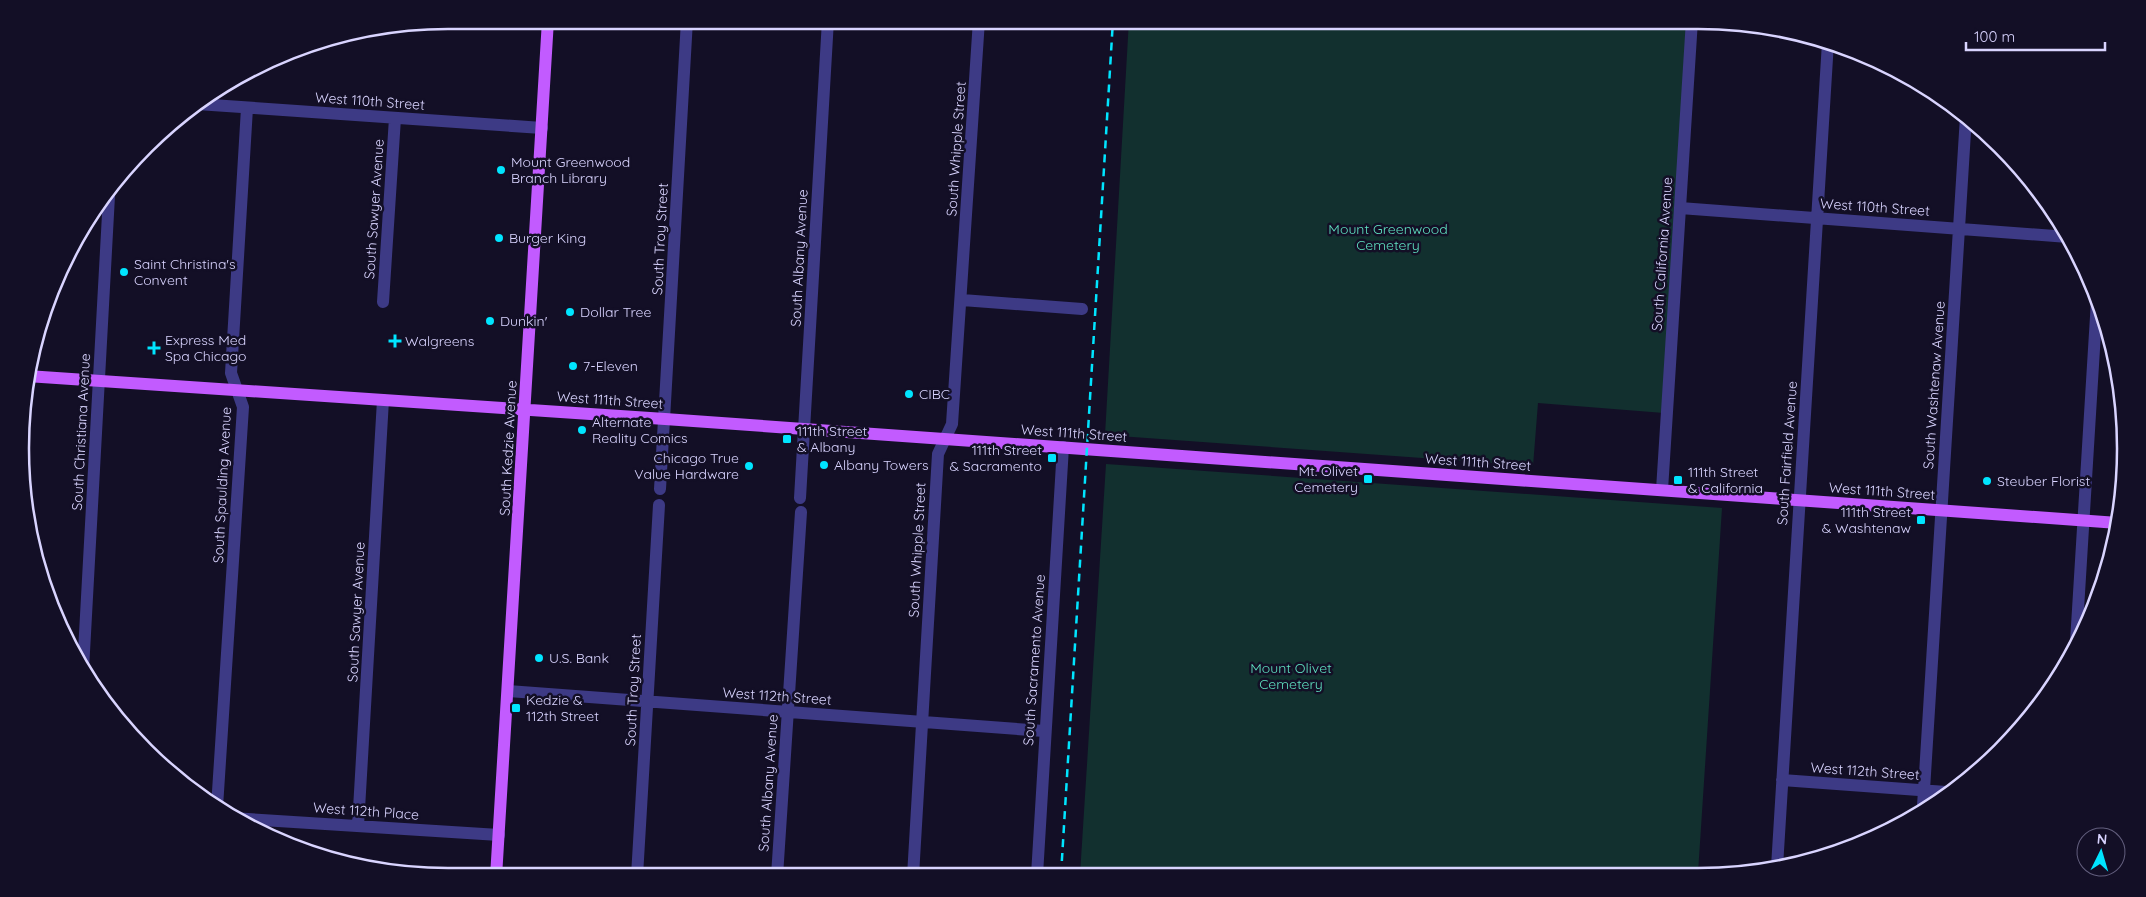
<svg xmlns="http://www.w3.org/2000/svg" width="2146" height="897" viewBox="0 0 2146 897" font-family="Quicksand,sans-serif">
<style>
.green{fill:#12302f}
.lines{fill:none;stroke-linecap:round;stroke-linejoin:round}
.minor{stroke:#3d3a85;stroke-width:12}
.major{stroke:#c25bff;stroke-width:12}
.rail{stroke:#00e5ff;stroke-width:2.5;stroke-dasharray:8 6;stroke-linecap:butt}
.poi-dot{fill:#00e5ff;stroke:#130f26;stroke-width:2}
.labels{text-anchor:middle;stroke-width:5;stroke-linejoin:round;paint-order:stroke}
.street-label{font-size:14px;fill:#d9d4ff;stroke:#130f26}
.poi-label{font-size:14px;fill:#d9d4ff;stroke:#130f26;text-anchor:start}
.park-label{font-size:14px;fill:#5fe0c0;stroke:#130f26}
.rim{fill:none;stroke:#d9d4ff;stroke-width:2.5}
</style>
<rect width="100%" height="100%" fill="#130f26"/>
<path class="green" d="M1129,20H1687L1664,413L1538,403L1533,466L1105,435Z
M1106,464L1722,508L1698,873L1080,875Z"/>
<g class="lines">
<path class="minor" d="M197,104L542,128
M1680,208L2068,237
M962,300L1082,309
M383,302L395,118
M660,489L687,20
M1662,490L1692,20
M800,498L828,20
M2076,642L2097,300
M83,670L109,196
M508,691L1044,731
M1782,780L1946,792
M1923,806L1966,116
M217,807L243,407L231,373L247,108
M232,818L499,835
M358,826L383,400
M1777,867L1828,42
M1037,875L1063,447
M637,876L659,505
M777,876L801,512
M913,876L938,454L952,424L979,20"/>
<path class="major" d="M27,376L665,419L2118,523
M496,877L548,20"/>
<path class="rail" d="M1061,875L1113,20"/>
</g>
<g class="poi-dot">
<circle cx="501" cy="170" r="5"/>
<circle cx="499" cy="238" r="5"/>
<circle cx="124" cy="272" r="5"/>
<circle cx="570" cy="312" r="5"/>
<circle cx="490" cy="321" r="5"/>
<path d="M392.5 333.5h5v5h5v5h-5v5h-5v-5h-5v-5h5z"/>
<path d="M151.5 340.5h5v5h5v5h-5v5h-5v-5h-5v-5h5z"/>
<circle cx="573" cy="366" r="5"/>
<circle cx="909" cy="394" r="5"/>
<circle cx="582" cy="430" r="5"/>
<rect x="782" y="434" width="10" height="10" rx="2.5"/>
<rect x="1047" y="453" width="10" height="10" rx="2.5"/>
<circle cx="824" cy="465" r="5"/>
<circle cx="749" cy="466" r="5"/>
<rect x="1363" y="474" width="10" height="10" rx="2.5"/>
<rect x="1673" y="475" width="10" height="10" rx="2.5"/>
<circle cx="1987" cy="481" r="5"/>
<rect x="1916" y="515" width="10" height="10" rx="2.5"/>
<circle cx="539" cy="658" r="5"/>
<rect x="511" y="703" width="10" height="10" rx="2.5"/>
</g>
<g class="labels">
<g class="street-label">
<text transform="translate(370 101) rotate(4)" y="5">West 110th Street</text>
<text transform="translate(956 149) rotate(-86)" y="5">South Whipple Street</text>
<text transform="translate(1875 207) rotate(4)" y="5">West 110th Street</text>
<text transform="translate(374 209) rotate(-86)" y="5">South Sawyer Avenue</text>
<text transform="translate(660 239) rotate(-87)" y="5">South Troy Street</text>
<text transform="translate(1662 254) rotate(-86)" y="5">South California Avenue</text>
<text transform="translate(799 258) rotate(-87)" y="5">South Albany Avenue</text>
<text transform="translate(1934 385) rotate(-86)" y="5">South Washtenaw Avenue</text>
<text transform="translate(610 400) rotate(4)" y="5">West 111th Street</text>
<text transform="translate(81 432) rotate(-87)" y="5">South Christiana Avenue</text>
<text transform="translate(1074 433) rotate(4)" y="5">West 111th Street</text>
<text transform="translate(508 448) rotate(-87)" y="5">South Kedzie Avenue</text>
<text transform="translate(1787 453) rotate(-86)" y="5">South Fairfield Avenue</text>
<text transform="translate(1478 462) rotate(4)" y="5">West 111th Street</text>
<text transform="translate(222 485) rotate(-87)" y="5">South Spaulding Avenue</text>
<text transform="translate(1882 491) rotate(4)" y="5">West 111th Street</text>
<text transform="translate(917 550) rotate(-87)" y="5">South Whipple Street</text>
<text transform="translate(356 612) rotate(-87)" y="5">South Sawyer Avenue</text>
<text transform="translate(1034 660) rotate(-86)" y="5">South Sacramento Avenue</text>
<text transform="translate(633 690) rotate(-87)" y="5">South Troy Street</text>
<text transform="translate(777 696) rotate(4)" y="5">West 112th Street</text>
<text transform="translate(1865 771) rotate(4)" y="5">West 112th Street</text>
<text transform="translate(768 783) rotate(-86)" y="5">South Albany Avenue</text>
<text transform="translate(366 811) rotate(4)" y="5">West 112th Place</text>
</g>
<g class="poi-label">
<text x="511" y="167">Mount Greenwood<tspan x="511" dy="16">Branch Library</tspan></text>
<text x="509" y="243">Burger King</text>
<text x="134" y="269">Saint Christina's<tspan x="134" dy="16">Convent</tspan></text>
<text x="580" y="317">Dollar Tree</text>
<text x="500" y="326">Dunkin'</text>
<text x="165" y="345">Express Med<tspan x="165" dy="16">Spa Chicago</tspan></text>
<text x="405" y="346">Walgreens</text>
<text x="583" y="371">7-Eleven</text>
<text x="919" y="399">CIBC</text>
<text x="592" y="427">Alternate<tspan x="592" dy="16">Reality Comics</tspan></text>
<text x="797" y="436">111th Street<tspan x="797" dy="16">&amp; Albany</tspan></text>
<text x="1042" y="455" text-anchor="end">111th Street<tspan x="1042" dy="16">&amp; Sacramento</tspan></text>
<text x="739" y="463" text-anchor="end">Chicago True<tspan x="739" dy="16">Value Hardware</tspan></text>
<text x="834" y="470">Albany Towers</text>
<text x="1358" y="476" text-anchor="end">Mt. Olivet<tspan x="1358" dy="16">Cemetery</tspan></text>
<text x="1688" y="477">111th Street<tspan x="1688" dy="16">&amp; California</tspan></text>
<text x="1997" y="486">Steuber Florist</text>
<text x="1911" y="517" text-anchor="end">111th Street<tspan x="1911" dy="16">&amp; Washtenaw</tspan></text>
<text x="549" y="663">U.S. Bank</text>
<text x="526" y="705">Kedzie &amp;<tspan x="526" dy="16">112th Street</tspan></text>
</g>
<g class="park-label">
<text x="1388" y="234">Mount Greenwood<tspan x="1388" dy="16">Cemetery</tspan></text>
<text x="1291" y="673">Mount Olivet<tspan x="1291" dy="16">Cemetery</tspan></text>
</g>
</g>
<path d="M0 0H2146V897H0ZM448 29H1698A419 419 0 0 1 2117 448V449A419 419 0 0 1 1698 868H448A419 419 0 0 1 29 449V448A419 419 0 0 1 448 29Z" fill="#130f26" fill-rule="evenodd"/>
<path class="rim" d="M448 29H1698A419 419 0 0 1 2117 448V449A419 419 0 0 1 1698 868H448A419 419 0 0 1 29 449V448A419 419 0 0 1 448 29Z"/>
<g transform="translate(2101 852) rotate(5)"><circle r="24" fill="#130f26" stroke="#625e7d"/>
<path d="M0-4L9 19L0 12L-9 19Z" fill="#00e5ff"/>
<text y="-8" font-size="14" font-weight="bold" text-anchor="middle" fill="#d9d4ff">N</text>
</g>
<path d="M1966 42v8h139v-8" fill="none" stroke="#d9d4ff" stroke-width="2.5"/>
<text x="1974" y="42" font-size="15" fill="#d9d4ff" stroke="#130f26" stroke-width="4" paint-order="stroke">100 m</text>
</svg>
